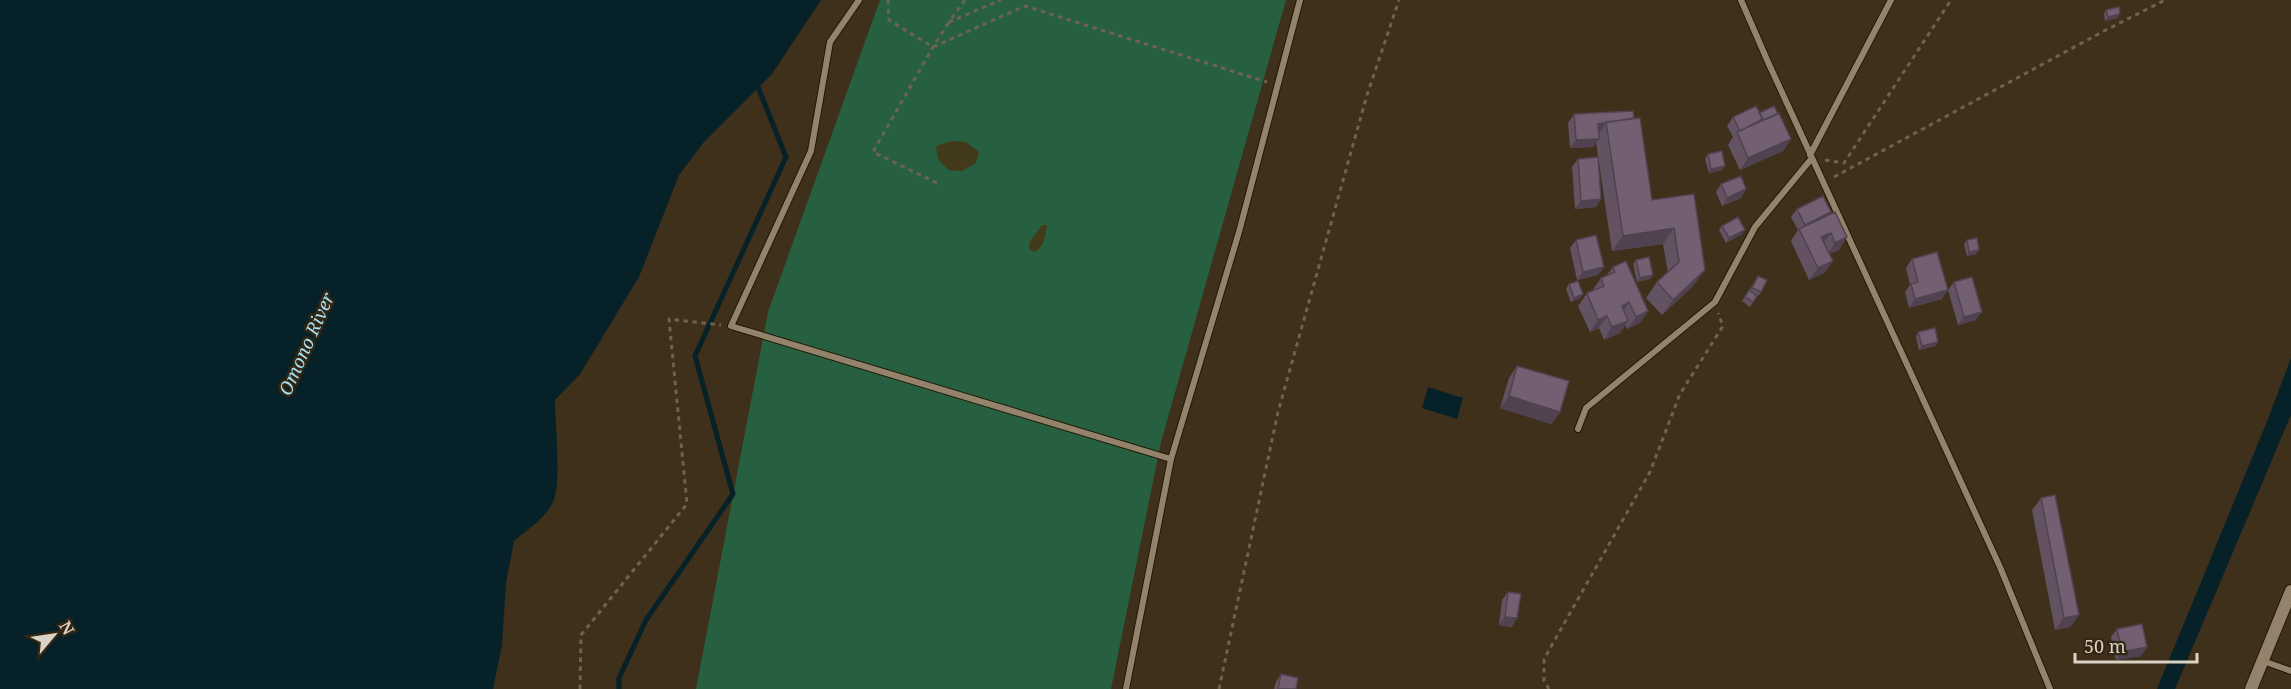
<svg xmlns="http://www.w3.org/2000/svg" width="2291" height="689" viewBox="0 0 2291 689" font-family="'Noto Serif',serif">
<style>
.green{fill:#266040}
.sand{fill:#423a1a}
.water{fill:#072128}
.lines{fill:none;stroke-linecap:round;stroke-linejoin:round}
.stream{stroke:#072128;stroke-width:5}
.street-casing{stroke:#241804;stroke-width:8}
.secondary-casing{stroke:#241804;stroke-width:14}
.path{stroke:#6e6250;stroke-width:3;stroke-dasharray:4.5 4.5;stroke-linecap:butt}
.street{stroke:#93836c;stroke-width:6}
.secondary{stroke:#93836c;stroke-width:12}
.wall{fill:#635262}
.shaded-wall{fill:#504250}
.building{fill:#735f72;stroke:#504250;stroke-width:1.5}
.labels{text-anchor:middle;stroke-width:5;stroke-linejoin:round;paint-order:stroke}
.water-label{font-size:18px;font-style:italic;fill:#a2e1f6;stroke:#332612}
</style>
<rect width="100%" height="100%" fill="#3e301b"/>
<path class="green" d="M880,0H1286L1161,442L1111,689H696L768,312Z"/>
<path class="sand" d="M952,141L966,142L979,152L976,163L962,171L948,170L938,159L936,146Z
M1042,225H1047C1045,236 1045,246 1035,252L1029,249V243Z"/>
<path class="water" d="M0,0H821L772,74L704,142L679,175L639,277L580,374L555,400C555,424 562,482 553,502C545,519 528,529 514,541L506,583L502,645L493,689H0Z
M2291,358V415L2175,689H2157L2268,419Z
M1428,387L1463,398L1457,419L1422,408Z"/>
<g class="lines">
<path class="stream" d="M619,689V678L646,620L733,494L695,356L786,157L758,87"/>
<defs>
<path id="street" d="M859,0L830,42L811,151L731,326L1171,459
M1741,0L1768,62L2000,567L2050,689
M1810,155L1891,0
M1578,429L1586,408L1715,302L1755,227L1812,158
M2263,661L2291,671
M1126,689L1171,459L1239,232L1300,0"/>
<path id="secondary" d="M2251,689L2291,591"/>
</defs>
<use href="#street" class="street-casing"/>
<use href="#secondary" class="secondary-casing"/>
<path class="path" d="M888,0L889,20L933,47L1025,6L1267,82
M965,0L949,22L1001,0
M1825,160L1844,163L1951,0
M1834,177L2104,31L2165,0
M937,183L873,152L933,47L949,22
M580,689L581,635L687,504L669,319L721,325
M1219,689L1278,412L1367,95L1399,0
M1549,689L1544,681V659L1650,472L1680,394L1723,326L1718,313"/>
<use href="#street" class="street"/>
<use href="#secondary" class="secondary"/>
</g>
<path class="wall" d="M2106,10L2120,14L2117,18L2105,21L2104,14Z
M1759,113L1791,139L1783,151L1740,170L1728,145L1733,137L1727,126L1733,117Z
M1574,114L1634,118L1652,200L1694,194V285L1662,315L1646,298L1657,282L1668,273L1663,244L1612,251L1596,142L1593,147L1570,148L1568,123Z
M1708,154L1725,166L1722,170L1709,173L1705,159Z
M1578,159L1596,207L1575,209L1572,167Z
M1721,184L1741,198L1722,206L1716,192Z
M1797,209L1829,215L1839,250L1829,254L1833,261L1824,273L1809,280L1791,241L1798,230L1791,217Z
M1722,226L1742,234L1726,243L1719,230Z
M1576,240L1604,267L1598,275L1577,280L1570,248Z
M1967,240L1979,250L1976,254L1967,256L1964,244Z
M1912,259L1942,299L1909,308L1905,292L1910,285L1906,268Z
M1636,260L1653,275L1650,279L1637,282L1633,264Z
M1613,267L1648,311L1640,323L1627,329L1625,325L1620,333L1604,340L1599,328L1590,332L1578,306L1587,293L1592,291L1601,278L1606,276Z
M1758,276L1761,292L1758,296H1757L1750,307L1742,301L1749,290V291Z
M1954,282L1976,320L1958,325L1948,290Z
M1569,284L1583,294L1580,298L1571,302L1566,289Z
M1918,332L1938,342L1935,346L1919,350L1916,337Z
M1517,366L1560,412L1551,424L1500,408L1509,378Z
M2041,498L2079,615L2070,627L2055,630L2032,510Z
M1508,592L1512,627L1499,625L1502,600Z
M2117,629L2147,647L2141,656L2116,660L2111,637Z
M1281,674L1296,689H1274L1276,682Z"/>
<path class="shaded-wall" d="M2120,14L2117,18L2105,21L2108,17Z
M1598,124H1606L1600,132H1592Z
M1599,139L1593,147L1570,148L1576,140Z
M1791,139L1783,151L1740,170L1748,158Z
M1725,166L1722,170L1709,173L1711,169Z
M1746,189L1741,198L1722,206L1727,198Z
M1601,199L1596,207L1575,209L1581,201Z
M1831,212L1825,220L1799,233L1805,225Z
M1674,228L1663,244L1612,251L1623,236Z
M1745,230L1742,234L1726,243L1729,238Z
M1831,233L1822,245L1821,237Z
M1847,237L1839,250L1827,255L1835,243Z
M1979,250L1976,254L1967,256L1969,252Z
M1833,261L1824,273L1809,280L1818,268Z
M1604,267L1598,275L1577,280L1583,272Z
M1705,270L1694,285L1662,315L1673,300Z
M1653,275L1650,279L1637,282L1640,278Z
M1948,290L1942,299L1909,308L1915,299Z
M1583,294L1580,298L1571,302L1574,298Z
M1629,302L1621,315L1622,306Z
M1648,311L1640,323L1627,329L1636,317Z
M1982,312L1976,320L1958,325L1964,317Z
M1607,316L1599,328L1590,332L1598,320Z
M1628,321L1620,333L1604,340L1612,327Z
M1938,342L1935,346L1919,350L1922,346Z
M1509,396L1560,412L1551,424L1500,408Z
M2079,615L2070,627L2055,630L2064,618Z
M1505,617L1517,618L1512,627L1499,625Z
M2147,647L2141,656L2116,660L2122,652Z"/>
<path class="building" d="M2119,7L2120,14L2108,17L2106,10Z
M1756,106L1763,119L1740,131L1733,117Z
M1774,106L1778,114L1762,121L1761,119H1763L1759,113Z
M1633,111L1634,118L1598,124L1599,139L1576,140L1574,114Z
M1779,113L1791,139L1748,158L1737,132Z
M1640,118L1652,200L1694,194L1705,270L1673,300L1657,282L1679,262L1674,228L1623,236L1606,122Z
M1722,151L1725,166L1711,169L1708,154Z
M1598,157L1601,199L1581,201L1578,159Z
M1741,176L1746,189L1727,198L1721,184Z
M1823,196L1831,212L1805,225L1797,209Z
M1835,212L1847,237L1835,243L1831,233L1821,237L1833,261L1818,268L1799,229Z
M1738,217L1745,230L1729,238L1722,226Z
M1596,235L1604,267L1583,272L1576,240Z
M1977,238L1979,250L1969,252L1967,240Z
M1937,252L1948,290L1915,299L1911,284L1918,282L1912,259Z
M1649,257L1653,275L1640,278L1636,260Z
M1626,261L1648,311L1636,317L1629,302L1622,306L1628,321L1612,327L1607,316L1598,320L1587,293L1604,286L1601,278L1615,272L1613,267Z
M1758,276L1767,280L1761,292L1752,288Z
M1972,277L1982,312L1964,317L1954,282Z
M1578,281L1583,294L1574,298L1569,284Z
M1749,290L1757,296L1753,302L1745,297Z
M1935,328L1938,342L1922,346L1918,332Z
M1517,366L1569,381L1560,412L1509,396Z
M2055,495L2079,615L2064,618L2041,498Z
M1508,592L1521,594L1517,618L1505,617Z
M2142,624L2147,647L2122,652L2117,629Z
M1281,674L1298,678L1296,689H1278Z"/>
<g class="labels">
<g class="water-label">
<text transform="translate(307 344) rotate(-66)" y="6">Omono River</text>
</g>
</g>
<g transform="translate(54 635) rotate(61)" stroke="#332612" stroke-width="4.5" paint-order="stroke">
<path d="M0-4.5L10 22L0 15L-10 22Z" fill="#dbd2c6"/>
<text y="-9" font-size="16" font-weight="bold" text-anchor="middle" fill="#dbd2c6">N</text>
</g>
<path d="M2075 653v9h122v-9" fill="none" stroke="#dbd2c6" stroke-width="3"/>
<text x="2084" y="653" font-size="18" fill="#dbd2c6" stroke="#332612" stroke-width="4.5" paint-order="stroke">50 m</text>
</svg>
